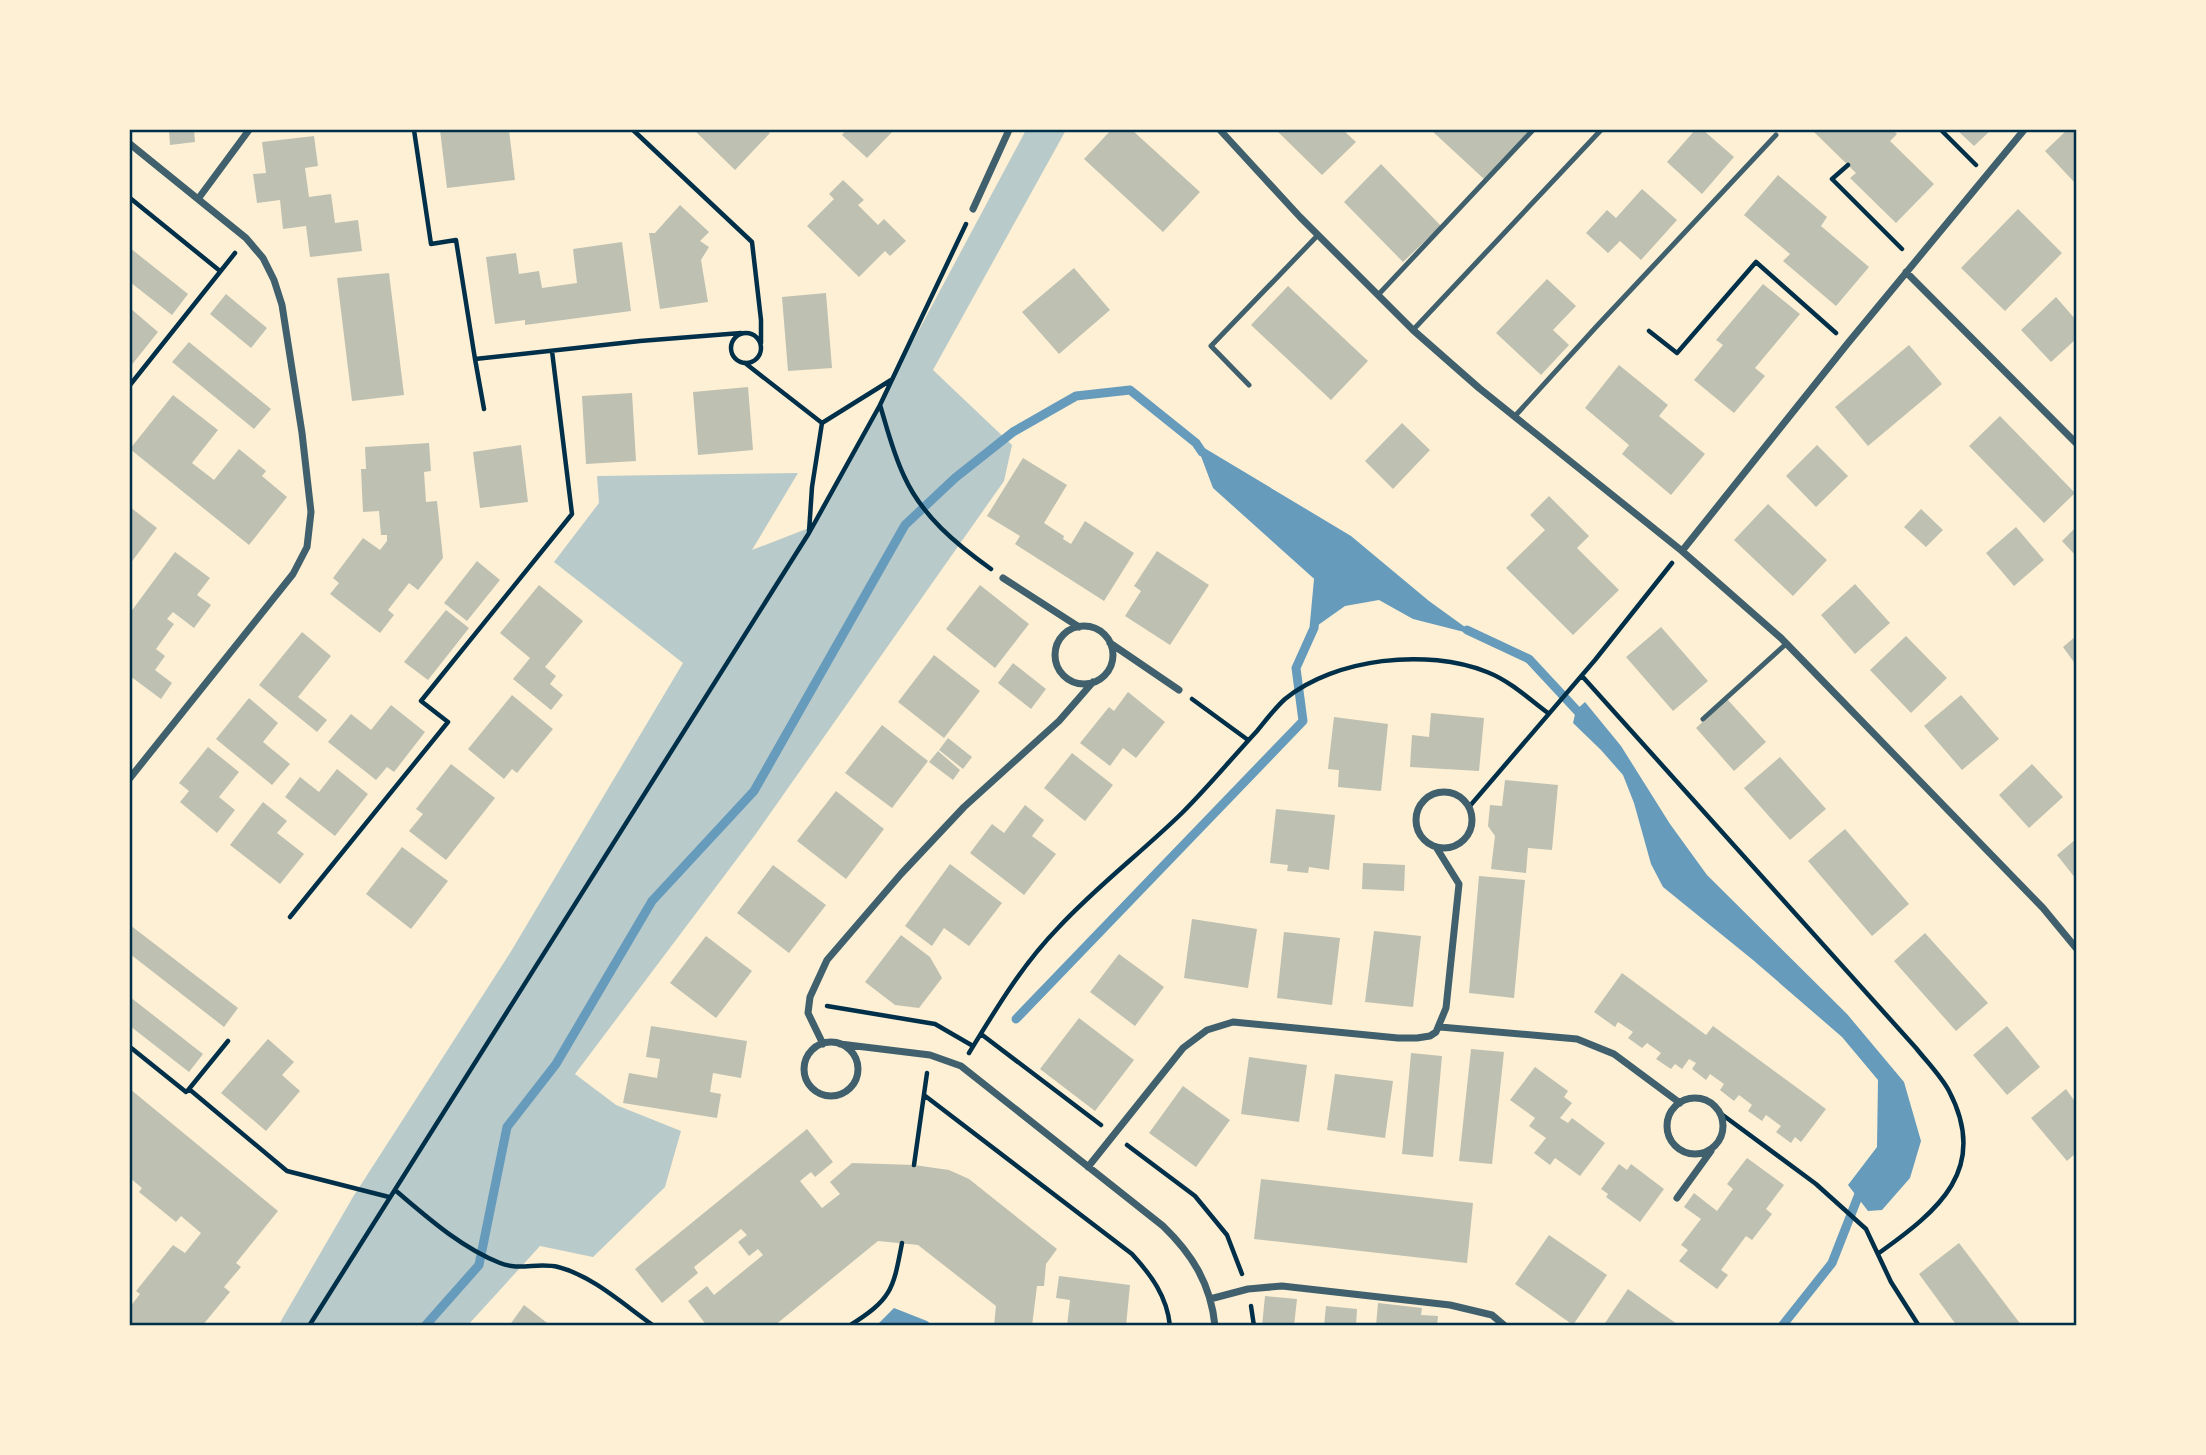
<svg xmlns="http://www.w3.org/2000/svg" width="2206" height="1455" viewBox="0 0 2206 1455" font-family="Inter,sans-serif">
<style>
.green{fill:#b9caca}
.water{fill:#669bbc}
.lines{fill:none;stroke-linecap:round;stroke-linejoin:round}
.stream{stroke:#669bbc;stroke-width:9}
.building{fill:#bec0b2}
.path{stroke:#003049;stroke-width:4.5}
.service{stroke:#3f606c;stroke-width:5}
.minor{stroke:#3f606c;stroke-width:7}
.neatline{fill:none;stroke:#003049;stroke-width:2.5}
</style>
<rect width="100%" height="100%" fill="#fdf0d5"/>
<path class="green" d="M1026,130H1066L933,370L1012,445L1004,481L755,835L575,1074L616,1105L681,1131L665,1187L593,1257L540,1246L468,1325L278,1326L353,1197L510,953L683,663L554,562L599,503L597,476L798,473L752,550L814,526Z"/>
<path class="water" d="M1196,443L1351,536L1429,601L1476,635L1413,619L1379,600L1345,606L1314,628L1321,585L1213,488Z
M1585,702L1621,746L1670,824L1707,875L1847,1014L1904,1082L1921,1141L1910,1178L1882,1210L1868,1211L1848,1185L1877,1147L1878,1080L1842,1037L1753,960L1663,887L1651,864L1634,803L1623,775L1601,750L1573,723L1576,710Z
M894,1308L927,1321L932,1325H877Z"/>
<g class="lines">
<path class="stream" d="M1467,630L1529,659L1582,716
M1016,1019L1303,721L1296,668L1314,628L1319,574
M425,1326L479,1265L507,1127L556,1064L652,901L754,791L905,525L955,478L1013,432L1076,396L1130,390L1196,443L1202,452
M1782,1326L1832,1263L1861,1189"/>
</g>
<path class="building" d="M169,130H194L195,142L170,145Z
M440,130H509L515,180L447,188Z
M694,130H766L770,133L735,170Z
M846,130H894L867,158L842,135Z
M1111,130H1132L1200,192L1163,232L1084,159Z
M1276,130H1343L1356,142L1322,175Z
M1431,130H1530L1484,179Z
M1695,130H1703L1734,157L1702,194L1667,162Z
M1817,130H1893L1897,134L1890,141L1934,184L1896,223L1850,178L1856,173L1814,132Z
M1957,130H1991L1974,146Z
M2067,130H2076V184L2045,151Z
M314,136L318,166L305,168L309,197L331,194L335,223L358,220L362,251L310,257L306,226L283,229L280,200L257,203L253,174L266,173L262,142Z
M1381,164L1441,226L1403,262L1344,202Z
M1778,175L1827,217L1821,226L1869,267L1836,306L1783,261L1790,254L1744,215Z
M843,180L864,200L858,205L878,225L884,219L906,241L890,256L885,251L859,277L807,226L834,199L829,194Z
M1642,189L1677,220L1641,260L1620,241L1608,253L1586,233L1607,210L1616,218Z
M680,205L709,232L700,241L709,247L701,260L708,302L660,309L649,233H655Z
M2018,209L2062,253L2005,311L1961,268Z
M622,242L631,311L525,325V320L495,324L486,257L516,253L519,274L539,271L542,288L577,283L573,249Z
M130,248L188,294L172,315L130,282Z
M1074,268L1110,310L1059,354L1022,312Z
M389,273L404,395L352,401L337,278Z
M1547,279L1576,306L1553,330L1569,345L1541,375L1496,333Z
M1763,284L1800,314L1755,368L1765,376L1734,413L1694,380L1723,345L1716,340Z
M1288,286L1368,361L1331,400L1251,325Z
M826,293L832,368L788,371L782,297Z
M226,294L267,328L251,348L210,314Z
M2056,297L2076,320V339L2051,362L2021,330Z
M130,308L158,332L130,367Z
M189,342L271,409L254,429L172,362Z
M1909,345L1942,384L1868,446L1835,407Z
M1619,365L1668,405L1659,416L1705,454L1671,495L1622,454L1629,445L1585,408Z
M748,387L753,450L698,455L693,392Z
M632,393L636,461L586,464L582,396Z
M173,395L218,430L192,463L214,480L239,449L266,471L262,476L287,497L249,545L130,449Z
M2000,416L2075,493L2044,523L1969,446Z
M1402,423L1430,450L1393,489L1365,461Z
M429,443L431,471L424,472L426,502L437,501L443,558L418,590L409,583L388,610L394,615L380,633L330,594L339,583L333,578L363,538L380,550L387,541V535H381L379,511L363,512L361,469H366L365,447Z
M521,445L528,502L480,508L473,452Z
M1817,445L1848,476L1816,507L1786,476Z
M1023,458L1067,485L1044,523L1064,536L1063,539L1071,544L1085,521L1134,553L1104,601L1015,544L1020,536L987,516Z
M1549,496L1589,536L1577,548L1619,590L1573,635L1506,568L1545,530L1530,515Z
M1768,504L1827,560L1793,596L1734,540Z
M130,507L157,528L130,564Z
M1921,509L1943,530L1926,547L1904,527Z
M2016,527L2044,560L2014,586L1986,553Z
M2076,527V556L2062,541Z
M1157,551L1209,585L1170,645L1125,616L1141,591L1134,586Z
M175,552L210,578L197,595L211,605L194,628L173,612L167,619L174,624L156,649L165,656L155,670L172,683L161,699L130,676V613Z
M477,561L500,580L467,621L444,603Z
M1855,584L1890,623L1855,654L1821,615Z
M539,585L583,621L545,667L556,676L550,684L563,695L551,710L513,679L530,658L500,633Z
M980,585L1029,624L995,668L946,629Z
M446,610L469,628L428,680L404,662Z
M1661,627L1708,681L1673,711L1626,657Z
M302,632L331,656L298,697L327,720L317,732L259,685Z
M1906,636L1947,678L1911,713L1870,670Z
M2076,636V665L2063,647Z
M934,655L980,691L944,738L898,702Z
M1013,663L1046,689L1031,709L998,683Z
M1128,692L1165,722L1136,758L1123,748L1110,766L1080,743L1109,707L1114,711Z
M512,695L553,729L517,773L512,769L504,779L468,749Z
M1961,695L1999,739L1962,770L1924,726Z
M249,698L278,723L263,742L290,764L272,785L216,739Z
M1727,699L1766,742L1734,771L1696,728Z
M391,705L425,732L394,772L387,767L376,780L328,742L351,714L371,730Z
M1431,713L1484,718L1479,771L1410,767L1412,735L1429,737Z
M1334,717L1388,724L1381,791L1338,787L1339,770L1328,769Z
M882,725L928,761L892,808L845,773Z
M948,738L972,757L963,769L939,750Z
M208,747L239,772L219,797L235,810L217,833L180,802L189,791L179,783Z
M938,751L960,770L953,780L929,762Z
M1072,753L1113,785L1085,821L1044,788Z
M1780,757L1826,809L1790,840L1744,788Z
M451,764L495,798L446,860L409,831L423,814L416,809Z
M2032,764L2063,797L2029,828L1999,795Z
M337,769L368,794L335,836L285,797L300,777L319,792Z
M1505,780L1558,785L1552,850L1528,848L1526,873L1491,869L1495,836L1488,826L1490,805L1502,806Z
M836,791L884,829L846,879L797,841Z
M263,802L287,821L277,833L304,854L280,884L230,845Z
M1025,805L1044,820L1032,836L1056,854L1024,895L970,853L992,824L1004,833Z
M1276,809L1335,815L1329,870L1309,867L1308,873L1287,871L1288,865L1270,863Z
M1845,829L1909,904L1872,936L1808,861Z
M2076,839V879L2057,855Z
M402,847L448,881L411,929L366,894Z
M1363,863L1405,865L1404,891L1362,889Z
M950,864L1002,903L969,946L944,928L932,946L905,926Z
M773,865L826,905L789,953L737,913Z
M1479,876L1525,880L1514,998L1469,993Z
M1192,919L1257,929L1248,988L1184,978Z
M130,925L238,1008L224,1027L130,954Z
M1374,931L1421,936L1413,1007L1365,1002Z
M1284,932L1340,938L1332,1005L1277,998Z
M1925,933L1988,1003L1956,1031L1894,961Z
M901,935L930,957L942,978L919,1008L895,1005L865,982Z
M706,936L752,971L716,1018L670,983Z
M1119,954L1164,987L1135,1026L1090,992Z
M1622,973L1706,1035L1713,1026L1826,1109L1801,1142L1795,1137L1791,1143L1776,1132L1781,1126L1766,1115L1762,1121L1748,1111L1752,1105L1739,1095L1734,1101L1720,1090L1724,1084L1710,1074L1706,1080L1692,1069L1696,1063L1689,1059L1682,1069L1675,1064L1671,1069L1656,1059L1661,1053L1647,1043L1642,1048L1628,1038L1633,1032L1618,1022L1615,1027L1594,1012Z
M130,997L203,1054L189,1072L130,1026Z
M1079,1018L1134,1060L1095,1111L1040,1069Z
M651,1026L747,1041L741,1078L713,1073L710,1092L721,1094L717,1118L623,1103L629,1073L657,1078L660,1059L646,1057Z
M2007,1026L2040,1067L2007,1095L1973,1055Z
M268,1039L294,1062L282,1075L300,1091L266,1131L221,1093Z
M1471,1049L1504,1052L1492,1164L1459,1161Z
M1411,1053L1442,1056L1433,1157L1402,1154Z
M1249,1057L1307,1065L1299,1122L1241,1114Z
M1535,1067L1568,1091L1564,1097L1572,1103L1560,1118L1568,1123L1572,1118L1605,1143L1580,1176L1555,1158L1550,1165L1534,1153L1546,1138L1529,1126L1535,1118L1510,1100Z
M1335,1074L1393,1081L1385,1138L1327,1130Z
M1183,1086L1230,1120L1196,1167L1149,1133Z
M130,1089L278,1211L236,1263L241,1267L224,1287L230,1292L202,1326H130V1307L140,1294L136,1291L173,1245L185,1253L201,1233L181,1216L176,1222L139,1192L142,1188L130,1178Z
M2066,1089L2076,1103V1153L2067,1161L2031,1118Z
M807,1129L833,1162L815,1177L811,1172L800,1181L822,1208L840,1194L830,1182L852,1163L914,1165L949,1170L969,1179L1057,1249L1046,1264L1044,1286H1037L1032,1326H994L996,1306L918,1245L878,1241L774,1326H707L688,1301L707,1286L714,1295L763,1255L758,1249L749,1256L738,1242L747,1235L741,1229L694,1267L698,1273L662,1303L635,1269Z
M1747,1158L1784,1185L1766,1209L1772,1214L1752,1240L1746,1236L1721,1270L1728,1275L1717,1289L1679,1261L1688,1250L1681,1245L1701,1219L1684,1207L1694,1193L1717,1211L1733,1189L1727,1184Z
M1619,1164L1627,1170L1631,1164L1664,1189L1640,1222L1606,1197L1608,1194L1601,1189Z
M1261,1179L1473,1203L1467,1263L1254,1239Z
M1549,1235L1607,1275L1573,1325L1515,1284Z
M1959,1243L2022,1326H1957L1919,1274Z
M1059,1276L1130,1285L1126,1326H1067L1070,1300L1056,1298Z
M1628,1289L1657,1310L1680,1326H1603Z
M1265,1296L1297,1299L1294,1326H1262Z
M1378,1303L1422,1308L1421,1315L1438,1316L1437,1326H1376Z
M524,1305L551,1326H509Z
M1326,1306L1357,1309L1356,1326H1324Z"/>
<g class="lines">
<path class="path" d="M414,130L431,244L456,240L475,359L640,341L741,333
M633,130L752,242L761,320V343
M1941,130L1976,165
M1848,165L1832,179L1902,249
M130,198L220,271
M1649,331L1677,353L1756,262L1836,333
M731 348a15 15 0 1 1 30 0a15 15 0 1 1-30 0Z
M475,359L484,409
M745,363L822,423
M130,385L235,253
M880,405C887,428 893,453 904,476C922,516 956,544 991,569
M809,532L812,487L822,423L891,380
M1582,676L1916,1048C1927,1062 1941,1076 1949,1091C1990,1169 1938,1211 1879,1253
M1192,699L1248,740
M1469,807L1595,660L1672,563
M290,917L448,722L421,701L572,514L552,351
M827,1006L935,1024L973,1046
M981,1034L1101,1125
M130,1047L186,1092L189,1089L287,1171L389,1197
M969,1053C996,1009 1022,965 1058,928C1096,887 1142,852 1182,813C1208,787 1232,758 1257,731C1266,720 1275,708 1285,699C1335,658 1427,648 1487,672C1510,681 1528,698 1548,713
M189,1089L228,1041
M924,1095L1132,1254C1151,1275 1167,1296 1170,1326
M1720,1113L1816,1184L1866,1229L1891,1282L1919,1326
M1127,1145L1195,1196L1227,1235L1242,1274
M914,1165L927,1073
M395,1190C427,1217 460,1247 500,1263C518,1271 539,1262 558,1267C593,1276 624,1305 654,1326
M1251,1306L1254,1326
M309,1326L809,533L880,405L966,224
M849,1326C892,1299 893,1290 902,1243"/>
<path class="service" d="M1378,295L1533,130
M1413,330L1601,130
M1249,385L1211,346L1318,235
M1515,416L1596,327L1776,135
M1703,719L1786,644"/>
<path class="minor" d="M1220,130L1300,217L1413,330L1479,388L1682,551L1781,638L2043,908L2076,948
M130,144L246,238L263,258L274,280L282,305L302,433L311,512L307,547L293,574L130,778
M198,199L249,130
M973,209L1009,130
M1906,272L2076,443
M1682,551L1848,343L2024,130
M1003,578L1079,627
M1055 655a29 29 0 1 1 58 0a29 29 0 1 1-58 0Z
M1110,643L1179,690
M1416 820a28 28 0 1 1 56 0a28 28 0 1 1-56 0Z
M1440,1027L1577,1039L1614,1054L1680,1103
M804 1069a27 27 0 1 1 54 0a27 27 0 1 1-54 0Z
M823,1044L808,1013L810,997L827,960L901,874L964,807L1059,721L1093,682
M840,1044L930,1055L961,1066L1163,1226C1192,1254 1211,1284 1215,1326
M1667 1126a28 28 0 1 1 56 0a28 28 0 1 1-56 0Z
M1088,1167L1183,1048L1207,1030L1233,1022L1398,1038H1417L1430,1036L1436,1032L1446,1008L1459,884L1436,847
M1677,1198L1711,1151
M1210,1299L1248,1289L1282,1286L1450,1305L1492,1315L1505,1326"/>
</g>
<rect width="2206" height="1455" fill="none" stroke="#fdf0d5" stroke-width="262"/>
<rect x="131" y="131" width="1944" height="1193" class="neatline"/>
</svg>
